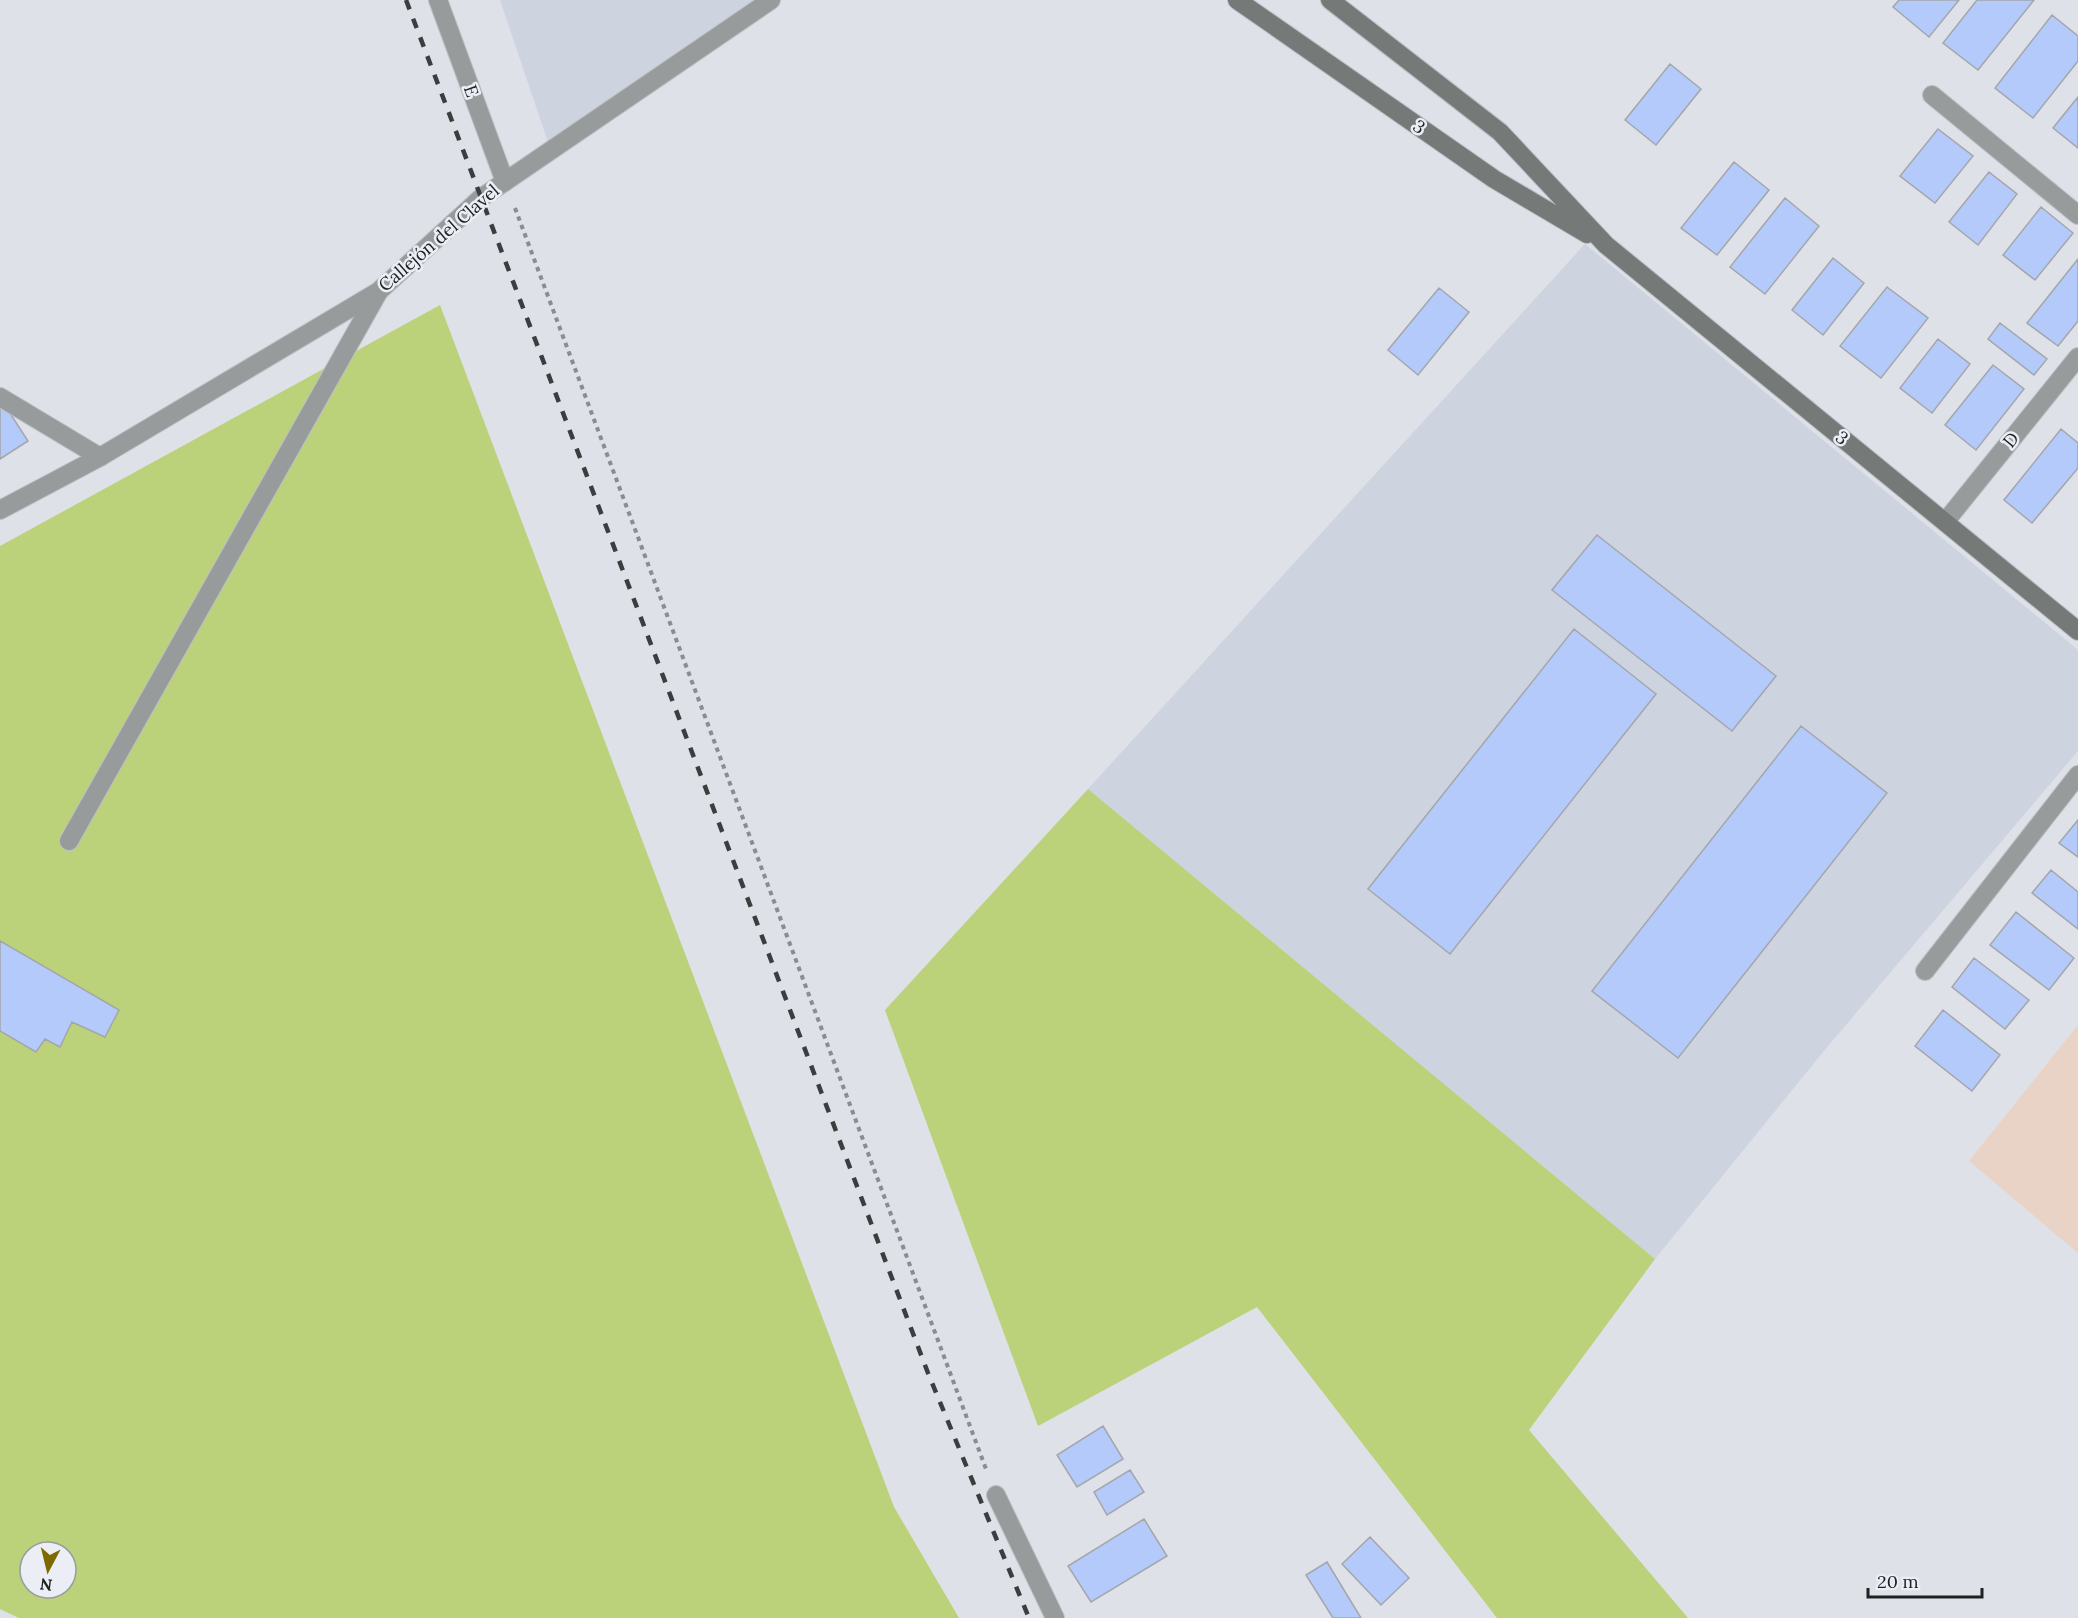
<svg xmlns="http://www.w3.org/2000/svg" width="2078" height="1618" viewBox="0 0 2078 1618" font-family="Lora,serif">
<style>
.built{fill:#cdd3df}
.education{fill:#e9d2c6}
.green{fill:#bbd17a;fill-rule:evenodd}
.building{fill:#b3cafa;stroke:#a4a6ac;stroke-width:1.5}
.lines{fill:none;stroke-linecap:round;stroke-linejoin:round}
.lane-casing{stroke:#bcbec4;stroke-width:20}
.street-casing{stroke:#bcbec4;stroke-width:20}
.secondary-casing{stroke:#bcbec4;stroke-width:20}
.path{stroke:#898c90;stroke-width:4;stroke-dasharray:4.5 4.5;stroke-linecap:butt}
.lane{stroke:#989b9b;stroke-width:18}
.street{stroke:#989b9b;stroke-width:18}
.secondary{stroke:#757a79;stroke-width:18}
.rail{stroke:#3c3d3f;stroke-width:4.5;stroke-dasharray:10 10;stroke-linecap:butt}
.labels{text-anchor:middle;stroke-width:5;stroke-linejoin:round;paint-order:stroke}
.street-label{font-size:18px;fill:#1f2022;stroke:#ebeef4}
</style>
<rect width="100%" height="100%" fill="#dee1e7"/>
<path class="built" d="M500,0H769L551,151Z
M1585,244L2078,650V751L1823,1052L1655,1259L1088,789Z"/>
<path class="education" d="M2078,1025V1253L1969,1161Z"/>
<path class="green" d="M440,305L894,1507L959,1618H19L0,1609V546ZM30,1552H66V1588H30Z
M1088,789L1655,1259L1529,1430L1688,1618H1497L1257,1307L1038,1426L885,1010Z"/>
<path class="building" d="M1899,0H1959L1929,37L1893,7Z
M1977,0H2034L1978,70L1943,43Z
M2052,15L2078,36V61L2033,118L1995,88Z
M1670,64L1701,89L1656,145L1625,120Z
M2078,97V148L2053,128Z
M1938,129L1973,156L1935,203L1900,176Z
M1734,162L1769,190L1717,255L1681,228Z
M1989,172L2017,194L1978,245L1949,222Z
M1785,198L1819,226L1765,294L1730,267Z
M2041,207L2073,233L2035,280L2003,255Z
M1833,258L1864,283L1823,335L1792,310Z
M2078,259V321L2058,346L2027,323Z
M1887,287L1928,318L1881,378L1840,346Z
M1439,288L1469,312L1418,375L1388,350Z
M2000,323L2047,359L2034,375L1988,339Z
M1938,339L1970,364L1932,413L1900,388Z
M1993,365L2024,389L1976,450L1945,425Z
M4,404L28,441L0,459V406Z
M2061,429L2078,443V468L2032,523L2004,500Z
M1597,535L1776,676L1732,731L1552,590Z
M1574,629L1656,694L1450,954L1368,889Z
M1801,726L1887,793L1678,1058L1592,991Z
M2078,820V857L2059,843Z
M2051,870L2078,892V929L2032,893Z
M2016,912L2074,958L2049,990L1990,945Z
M0,941L119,1010L105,1037L72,1022L60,1047L45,1039L36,1052L0,1031Z
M1974,958L2029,1000L2005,1029L1952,987Z
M1943,1010L2000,1055L1972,1091L1915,1046Z
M1103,1426L1123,1459L1077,1487L1057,1455Z
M1130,1470L1144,1492L1107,1515L1094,1492Z
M1144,1519L1167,1556L1091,1602L1068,1566Z
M1370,1537L1409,1578L1381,1605L1342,1564Z
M1327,1562L1361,1618H1333L1306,1575Z"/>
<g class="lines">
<defs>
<path id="lane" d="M0,397L100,457
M69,841L379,291
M1925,971L2078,775
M996,1495L1055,1618"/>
<path id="street" d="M438,0L505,182
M1932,95L2078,215
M0,510L100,457L379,291L481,198L771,0
M1945,522L2078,357"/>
<path id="secondary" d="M1237,0L1494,179L1587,234
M1330,0L1500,132L1606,245L2078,631"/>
</defs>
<use href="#lane" class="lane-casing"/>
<use href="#street" class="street-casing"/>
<use href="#secondary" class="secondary-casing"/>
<path class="path" d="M515,208L986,1469"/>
<use href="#lane" class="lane"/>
<use href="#street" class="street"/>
<use href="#secondary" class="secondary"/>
<path class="rail" d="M406,0L928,1373L1029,1618"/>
</g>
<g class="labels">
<g class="street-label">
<text transform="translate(471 91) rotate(70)" y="6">E</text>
<text transform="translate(1419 127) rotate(35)" y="6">3</text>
<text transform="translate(439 238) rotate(-41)" y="6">Callejón del Clavel</text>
<text transform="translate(1842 438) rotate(39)" y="6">3</text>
<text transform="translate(2011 440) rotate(-51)" y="6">D</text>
</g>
</g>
<g transform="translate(48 1570) rotate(187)"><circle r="28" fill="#ebeef4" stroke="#999ca0" stroke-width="1.5"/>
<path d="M0-4.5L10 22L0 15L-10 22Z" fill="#7d6900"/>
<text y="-9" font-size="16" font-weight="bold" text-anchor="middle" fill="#1f2022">N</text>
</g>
<path d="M1868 1588v9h114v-9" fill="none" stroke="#1f2022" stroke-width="3"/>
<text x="1877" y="1588" font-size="18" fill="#1f2022" stroke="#ebeef4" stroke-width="4.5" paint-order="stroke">20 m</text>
</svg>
